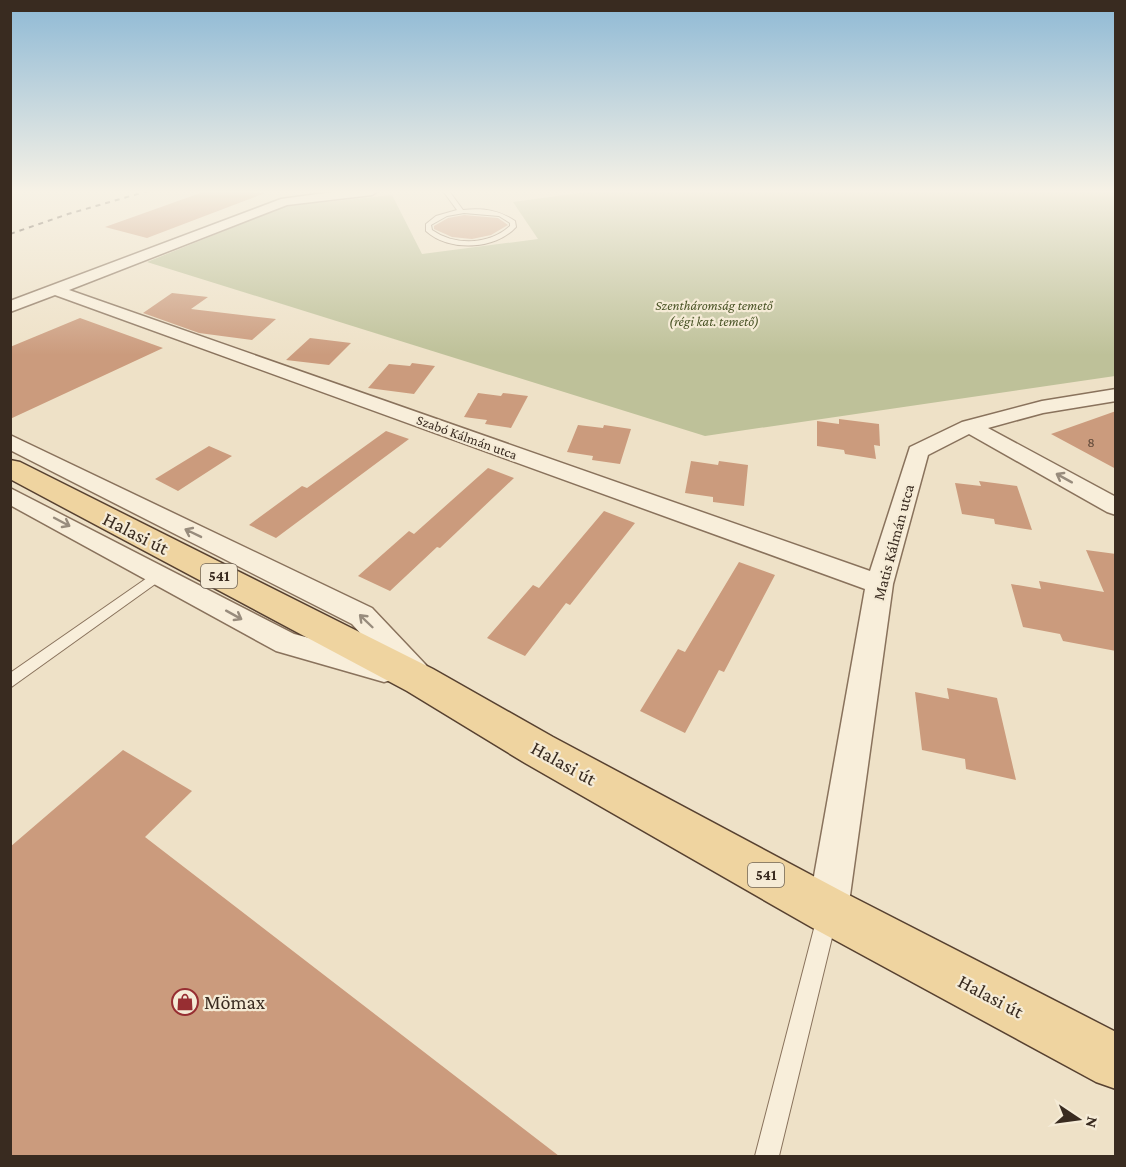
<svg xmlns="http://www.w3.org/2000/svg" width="1126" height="1167" viewBox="0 0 1126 1167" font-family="'Crimson Pro',serif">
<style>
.cemetery{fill:#bec199}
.building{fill:#cb9b7d}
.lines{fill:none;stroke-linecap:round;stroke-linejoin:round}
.service-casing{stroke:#89725c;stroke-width:2}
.minor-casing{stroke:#89725c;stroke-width:3}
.primary-casing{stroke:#574130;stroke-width:3}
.service{fill:#f8eeda;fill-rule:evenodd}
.minor{fill:#f8eeda;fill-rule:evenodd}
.primary{fill:#efd4a0;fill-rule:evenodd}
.rail{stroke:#392b20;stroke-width:2;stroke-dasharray:5 5;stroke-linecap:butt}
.oneway{stroke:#988c7d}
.labels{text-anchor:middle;stroke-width:4.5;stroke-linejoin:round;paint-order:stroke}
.far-park-label{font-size:14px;font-style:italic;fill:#4b5527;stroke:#f5ebd6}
.far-street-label{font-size:14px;fill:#392b20;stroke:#f5ebd6}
.number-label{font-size:14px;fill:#5e4737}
.shield{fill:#f5ebd6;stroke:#716557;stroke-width:1.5}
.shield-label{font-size:15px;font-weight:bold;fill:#392b20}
.street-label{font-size:16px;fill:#392b20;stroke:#f5ebd6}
.near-street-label{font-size:20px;fill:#392b20;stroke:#f5ebd6}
.near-poi-label{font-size:20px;fill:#392b20;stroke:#f5ebd6;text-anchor:start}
</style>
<rect width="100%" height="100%" fill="#eee1c7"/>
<path class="cemetery" d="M593,191H1115V376L705,436L147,262L286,206L392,195L422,254L538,239L513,202Z"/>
<path class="building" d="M206,191L265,193L147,238L105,227Z
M464,215L498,218L508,225L491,235L472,239L452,237L434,229V226L448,218Z
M172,293L208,297L191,309L276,319L252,340L199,333L143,313Z
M80,318L163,348L10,419V347Z
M310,338L351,343L329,365L286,360Z
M412,363L435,366L414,394L368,388L389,364L410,366Z
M478,393L501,396L503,393L528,396L511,428L485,424L487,420L464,417Z
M1116,411V469L1051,434Z
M839,419L879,424L880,446L874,445L876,459L845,454L844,450L817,446V421L839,424Z
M578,425L603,428L604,425L631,429L620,464L592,460L593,456L567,452Z
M386,431L409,439L276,538L249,525L302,486L307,488Z
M209,446L232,456L178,491L155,479Z
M691,461L718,465L719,461L748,465L744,506L713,502V497L685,493Z
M488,468L514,478L440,548L437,547L390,591L358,576L409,531L414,534Z
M979,481L1017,486L1032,530L995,524L994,519L962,514L955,483L981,486Z
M604,511L635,523L570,605L566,603L525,656L487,638L533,585L539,588Z
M1086,550L1116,554V651L1063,641L1060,634L1023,627L1011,584L1041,589L1039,581L1104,592Z
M739,562L775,575L724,672L719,670L685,733L640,711L678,649L685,652Z
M947,688L997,698L1016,780L966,769L965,759L922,750L915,692L949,699Z
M123,750L192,791L145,837L559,1156H10V847Z"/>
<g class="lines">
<defs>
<path id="service" d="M443,191H449L463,210C483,208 499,210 515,221L516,227C495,250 449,252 426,231V224L436,216L457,210ZM464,213L499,216L510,223V226C489,245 455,246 432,230L431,225L447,216Z
M160,569L165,571L167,574L165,577L10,688V673Z
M827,907L834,910L837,917L779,1156H755L817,917L820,910Z"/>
<path id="minor" d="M340,191H378L372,195L287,205L69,290L870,571L910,447L962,422L1042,401L1116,389V401L1043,413L988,428L1116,497V515L1107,512L969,434L928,455L893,584L848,910L842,924L828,930L814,924L808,910L865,589L55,295L10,312V301L281,199Z
M10,435L372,608L426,665L430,674L426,683C413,687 406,685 397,674L395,679L384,682L276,651L10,505V488L294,634L382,657L352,624L10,450Z"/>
<path id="primary" d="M10,460L20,462L433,669L553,737L845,893L1116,1032V1089L1096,1082L811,927L525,763L407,691L10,479Z"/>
</defs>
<use href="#service" class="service-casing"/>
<use href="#minor" class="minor-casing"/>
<use href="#primary" class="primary-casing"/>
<use href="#service" class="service"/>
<use href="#minor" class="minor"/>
<use href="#primary" class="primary"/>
<path class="rail" d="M10,234L68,214L148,191"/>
</g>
<defs><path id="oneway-shaft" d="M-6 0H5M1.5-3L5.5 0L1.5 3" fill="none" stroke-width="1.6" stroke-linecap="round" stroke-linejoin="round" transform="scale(1.5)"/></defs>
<g class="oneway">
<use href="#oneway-shaft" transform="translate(1064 478) rotate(-151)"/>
<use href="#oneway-shaft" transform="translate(62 522) rotate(28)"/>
<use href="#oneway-shaft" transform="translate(193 533) rotate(-154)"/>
<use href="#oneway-shaft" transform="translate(234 615) rotate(29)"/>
<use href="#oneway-shaft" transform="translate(366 621) rotate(-136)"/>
</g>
<linearGradient id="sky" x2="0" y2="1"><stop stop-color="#8eb9d5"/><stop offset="0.54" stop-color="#f7f2e6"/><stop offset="1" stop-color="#f7f2e6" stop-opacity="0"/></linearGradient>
<rect width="1126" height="355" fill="url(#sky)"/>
<defs>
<symbol id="shop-ring" viewBox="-11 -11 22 22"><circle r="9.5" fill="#f5ebd6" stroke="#972e32" stroke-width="1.5"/><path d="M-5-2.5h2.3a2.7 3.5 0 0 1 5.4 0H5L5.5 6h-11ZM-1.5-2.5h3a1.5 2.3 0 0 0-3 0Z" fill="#972e32"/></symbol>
</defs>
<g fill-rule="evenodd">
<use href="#shop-ring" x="170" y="987" width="30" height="30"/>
</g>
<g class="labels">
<g class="far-park-label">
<text x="714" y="310">Szentháromság temető<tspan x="714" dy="16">(régi kat. temető)</tspan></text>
</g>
<g class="far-street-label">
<text transform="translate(467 437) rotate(20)" y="5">Szabó Kálmán utca</text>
</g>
<g class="number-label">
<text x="1091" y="447">8</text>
</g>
<g class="shield">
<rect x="201" y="564" width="36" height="24" rx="4.5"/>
<rect x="748" y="863" width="36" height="24" rx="4.5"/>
</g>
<g class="shield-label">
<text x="219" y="581">541</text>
<text x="766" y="880">541</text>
</g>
<g class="street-label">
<text transform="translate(893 542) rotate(-75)" y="6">Matis Kálmán utca</text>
</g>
<g class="near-street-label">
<text transform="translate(136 533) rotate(27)" y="7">Halasi út</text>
<text transform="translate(564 763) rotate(29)" y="7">Halasi út</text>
<text transform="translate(991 996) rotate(28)" y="7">Halasi út</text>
</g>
<g class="near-poi-label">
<text x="204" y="1009">Mömax</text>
</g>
</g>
<rect width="1126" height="1167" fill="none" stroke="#392b20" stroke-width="24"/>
<g transform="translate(1078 1119) rotate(103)" stroke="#f5ebd6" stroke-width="4.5" paint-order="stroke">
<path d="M0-4.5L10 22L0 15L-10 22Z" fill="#392b20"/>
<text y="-9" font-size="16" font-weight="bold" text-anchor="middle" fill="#392b20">N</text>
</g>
</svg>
